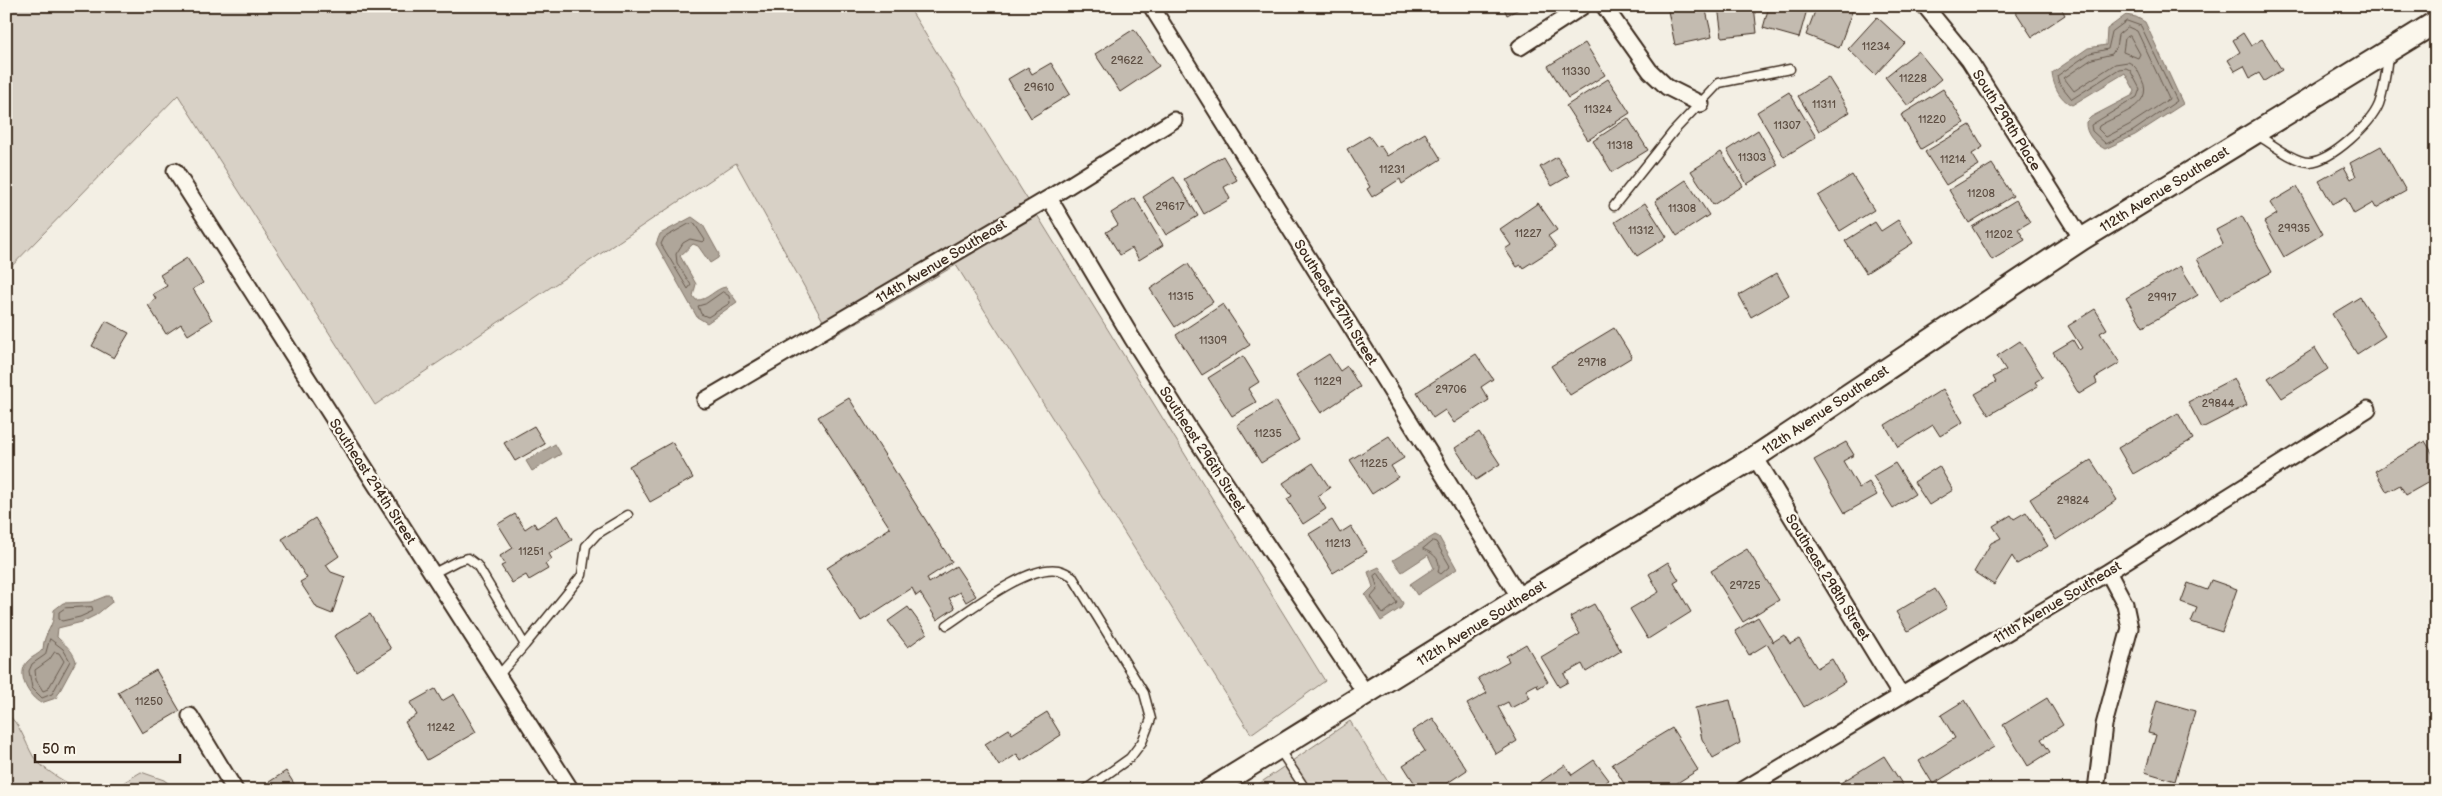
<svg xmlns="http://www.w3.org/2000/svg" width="2442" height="796" viewBox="0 0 2442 796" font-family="'Balsamiq Sans',sans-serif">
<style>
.green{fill:#d8d1c6;stroke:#8a7e72}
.water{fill:#afa69a;stroke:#817468}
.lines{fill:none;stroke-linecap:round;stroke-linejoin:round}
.shore{stroke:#695c50;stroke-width:1}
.building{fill:#c3bbb0;stroke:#3b2a1e}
.lane-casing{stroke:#3b2a1e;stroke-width:11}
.street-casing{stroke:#3b2a1e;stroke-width:19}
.secondary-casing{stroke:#3b2a1e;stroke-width:25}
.lane{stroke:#fbf7ec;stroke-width:8}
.street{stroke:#fbf7ec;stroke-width:15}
.secondary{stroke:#fbf7ec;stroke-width:21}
.labels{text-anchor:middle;stroke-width:4.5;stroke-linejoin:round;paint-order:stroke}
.number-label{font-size:11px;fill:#5d4e42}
.street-label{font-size:14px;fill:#3b2a1e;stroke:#fbf7ec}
</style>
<rect width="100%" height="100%" fill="#f3efe4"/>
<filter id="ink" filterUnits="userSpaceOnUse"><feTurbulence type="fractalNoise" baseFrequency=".02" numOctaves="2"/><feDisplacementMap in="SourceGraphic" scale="10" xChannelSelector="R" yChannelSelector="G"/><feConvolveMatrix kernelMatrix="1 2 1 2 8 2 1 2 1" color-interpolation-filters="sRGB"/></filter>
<g filter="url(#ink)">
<path class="green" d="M6,6H908L1325,681L1251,734L956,265L832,337L736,163L375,405L178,95L6,272Z
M6,713C21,725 24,740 33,756C40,768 68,784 81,790H6Z
M1350,721L1393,790H1250Z
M141,772L164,780L177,790H111Z"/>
<path class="water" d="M2126,15L2136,17L2145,22L2183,104L2135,135L2105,149C2095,144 2085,134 2086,122L2091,117L2133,95L2135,91L2125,73L2072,105C2060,100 2053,85 2052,73L2088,48L2106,45L2107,29Z
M692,217L703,225L719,254L718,258L710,263L698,246L693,244L680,256L696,284L693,296L696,300C708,301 715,288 726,287L737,302L707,323L697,317L656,244L660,234Z
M555,444L561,454L532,471L526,461Z
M1435,535L1439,537L1457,569L1417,595L1410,584L1434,568L1428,555L1402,572L1393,560Z
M1379,567L1403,603L1401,608L1381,621L1365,595L1373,587L1368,572Z
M106,596H111L112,602L96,615L82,622L58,628L57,637C65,645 72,649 76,661L56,698L41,703C29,697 16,675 27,662C32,656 39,655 43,649C44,631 54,629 54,610L63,603L91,602Z"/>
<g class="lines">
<path class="shore" d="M2127,21L2141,26L2177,101L2133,131L2106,144L2092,131L2091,125L2137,97L2140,89L2130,70L2126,68L2119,69L2072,99L2059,83L2057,76L2090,53L2108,49L2112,32Z
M2128,27L2137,31L2169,99L2129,125L2106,137L2098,129L2099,126C2116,115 2155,106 2142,80C2139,73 2136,65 2128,62L2115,64L2074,91L2064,78L2092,59L2112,54L2116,47L2118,35Z
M2130,36L2140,54L2138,58L2123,52L2125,38Z
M689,224L694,223L705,240L703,242L690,239L683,243L676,254L677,263L691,285L688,289L661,244L664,238Z
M723,292L729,296L730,303L708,317L701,314L698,306L705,304Z
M1433,541L1436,542L1450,566L1441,574L1438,572C1442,559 1433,553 1423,549Z
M1378,573L1397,603L1383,614L1371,597L1378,589L1374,576Z
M92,607L93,611L80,617L62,621L59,619V612L65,608Z
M50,639L63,649L70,661L52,694L42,698L32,688L29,671L32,664L45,655Z
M55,652L59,653L64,661L48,689L43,691L36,680L35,670L49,660Z"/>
</g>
<path class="building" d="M1503,6H1525L1507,15Z
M1667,6H1705L1712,37L1675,45Z
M1718,6H1754L1757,33L1722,37Z
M1769,6H1808L1799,38L1763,28Z
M1817,6H1847L1853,9L1839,48L1806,35Z
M2012,6H2060L2065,15L2032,37Z
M1877,17L1905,43L1875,75L1848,49Z
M1134,29L1159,66L1120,92L1095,54Z
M2243,33L2251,46L2262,39L2282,70L2264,81L2259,73L2250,78L2244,66L2235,71L2228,60L2240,52L2233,40Z
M1585,43L1605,75L1568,98L1548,66Z
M1918,51L1941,79L1908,106L1885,77Z
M1051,63L1070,94L1031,118L1008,79L1028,67L1032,74Z
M1828,77L1850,112L1819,131L1798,96Z
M1608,79L1630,113L1588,140L1566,106Z
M1943,89L1964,123L1921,149L1901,115Z
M1789,92L1816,137L1784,157L1757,112Z
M1628,118L1648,150L1612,172L1593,141Z
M1970,125L1983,147L1972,154L1979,165L1946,185L1925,152Z
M1758,130L1778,165L1747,184L1727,150Z
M1425,133L1441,159L1402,184L1400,179L1372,197L1367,189L1370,187L1347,149L1369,136L1377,147L1380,145L1387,156Z
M2381,146L2406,191L2376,208L2373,203L2354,214L2345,197L2332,204L2319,181L2344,167L2351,179L2356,176L2350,163Z
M1721,152L1743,186L1713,205L1691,171Z
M1223,156L1237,180L1224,187L1230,199L1204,214L1184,179Z
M1557,157L1569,176L1552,186L1540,167Z
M1992,164L2013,196L1969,223L1949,190Z
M1852,175L1874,210L1840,231L1818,196Z
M1174,177L1198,216L1166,235L1143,197Z
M1686,180L1709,215L1677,236L1655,201Z
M2297,187L2323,234L2284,257L2264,222L2277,214L2270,203Z
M1135,198L1163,245L1139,260L1132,248L1120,255L1106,232L1118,225L1111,213Z
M2016,200L2030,222L2018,229L2025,240L1992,260L1972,227Z
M1538,203L1557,230L1548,236L1556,247L1523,268L1521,265L1517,267L1505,249L1511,245L1500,229Z
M1645,203L1667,237L1637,256L1615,222Z
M2242,216L2272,272L2220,300L2197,259L2223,244L2216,230Z
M1898,220L1913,243L1866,273L1845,241L1875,222L1881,231Z
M187,258L203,283L193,289L212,320L188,335L181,324L166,334L148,305L156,299L153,294L167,286L160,275Z
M1188,264L1213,302L1175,327L1150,289Z
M2180,266L2198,295L2143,327L2126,298Z
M1777,273L1789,295L1751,317L1739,295Z
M2360,297L2385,336L2357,354L2332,314Z
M1223,304L1250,345L1202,375L1176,335Z
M2095,309L2107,329L2100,333L2120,363L2095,378L2097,383L2079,394L2053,352L2073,340L2079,350L2082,348L2068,326Z
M106,321L129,333L114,358L92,346Z
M1614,328L1632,357L1570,395L1551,366Z
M2020,341L2043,377L2035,382L2038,386L1989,415L1975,394L1996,382L1993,377L2006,370L1997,356Z
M2315,348L2328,369L2282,398L2268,378Z
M1329,354L1340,371L1347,366L1360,387L1321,413L1296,375Z
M1476,354L1493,379L1481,387L1489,400L1454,423L1445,410L1433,418L1417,392Z
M1243,356L1259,382L1248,389L1256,402L1232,416L1208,378Z
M2234,378L2247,405L2202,428L2188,402Z
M1943,389L1963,422L1940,436L1933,425L1898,447L1885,425Z
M849,398L952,562L927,578L929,583L956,566L976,596L966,602L960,592L949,598L955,608L937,620L920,593L916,596L912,588L861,621L827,568L890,528L818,417Z
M1276,401L1299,440L1261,463L1237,425Z
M2178,413L2193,439L2133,474L2118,448Z
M534,426L545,444L515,461L504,443Z
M1479,432L1500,464L1476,480L1455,448Z
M1389,436L1404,458L1391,466L1398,477L1372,494L1350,460Z
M2425,441L2436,459V478L2406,495L2400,485L2387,492L2375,471Z
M672,442L693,478L650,502L629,466Z
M1846,442L1854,455L1843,461L1859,488L1869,482L1877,495L1845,513L1814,460Z
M2091,460L2117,500L2056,540L2030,499Z
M1313,463L1330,488L1318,496L1326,509L1303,524L1287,499L1292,496L1283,483Z
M1895,463L1915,494L1893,508L1873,476Z
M1939,466L1953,490L1929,505L1914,482Z
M2026,512L2048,546L2017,564L2012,556L1994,585L1974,572L1991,543L2001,538L1993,526L2011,515L2014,519Z
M515,514L525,529L534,523L537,528L558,515L572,540L549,554L552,559L545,564L548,569L529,580L526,575L512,583L501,566L505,564L500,556L513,548L498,524Z
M315,518L339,556L326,565L331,572L345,577L332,614L317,608L300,582L307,578L282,539Z
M1332,520L1340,533L1351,526L1367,552L1333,573L1309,534Z
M1747,549L1779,600L1743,622L1711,571Z
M1668,562L1679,580L1674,583L1691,612L1648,639L1630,609L1659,592L1649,574Z
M2211,580L2237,589L2222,632L2191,622L2197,608L2181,602L2188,583L2207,590Z
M1935,589L1947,608L1908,631L1896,612Z
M1594,604L1621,651L1586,672L1582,664L1564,674L1568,682L1559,687L1541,657L1580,634L1570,617Z
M908,607L927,633L908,647L888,621Z
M370,614L391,649L356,671L334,636Z
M1758,617L1773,642L1784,635L1790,644L1799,639L1817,668L1832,659L1845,682L1804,707L1767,644L1749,655L1735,631Z
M1526,644L1548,682L1538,688L1537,684L1526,690L1530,698L1511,708L1508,702L1498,707L1517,741L1496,754L1467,704L1487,693L1478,678L1509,661L1506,656Z
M156,670L180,711L142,733L118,692Z
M435,689L442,701L454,694L476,732L427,760L405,722L417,715L410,703Z
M2047,698L2063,725L2041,739L2050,752L2028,766L2003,725Z
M1730,700L1740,743L1713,758L1702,739L1695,708Z
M1965,700L1994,747L1933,784L1919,761L1955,738L1941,715Z
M2157,700L2195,711L2175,781L2145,772L2156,735L2148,733Z
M1047,712L1061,735L1021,761L1017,754L999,766L985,744L1009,729L1012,734Z
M1433,718L1467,770L1437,790H1433L1431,786L1425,790H1419L1403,765L1425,751L1412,731Z
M1672,728L1698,770L1666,790H1628L1612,764Z
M1884,756L1904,787L1900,790H1835L1834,787Z
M1594,760L1609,780L1595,790H1528L1565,765L1572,775Z
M286,771L298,790H270L266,784Z"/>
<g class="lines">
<defs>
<path id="lane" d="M2256,134C2269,142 2295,163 2310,162C2332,160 2371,124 2379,104C2385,88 2386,72 2388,55
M1614,206L1673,132L1719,83L1790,69
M432,574L457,561L468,558L477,565L525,645L498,676
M947,625C971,609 1029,564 1058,570C1063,571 1068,574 1072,576L1144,693L1151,719L1142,742L1130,758L1085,790
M525,645L582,575L586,546L597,534L628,515
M1279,749L1306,790"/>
<path id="street" d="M1154,6L1153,9L1520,598
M1604,6L1650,71L1667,87L1701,104
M1925,6L1969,60L2082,239
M1520,47L1583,6
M175,171L571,790
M1049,198L1132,338L1190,430L1366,694
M705,400L1049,198L1174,120
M1755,457L1901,696
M190,716L235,790
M1743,790L2108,572L2368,409
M2096,790L2104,725L2130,628L2125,604L2108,572"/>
<path id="secondary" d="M1210,790L1520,598L1755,457L2082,239L2436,22"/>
</defs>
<use href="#lane" class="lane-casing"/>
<use href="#street" class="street-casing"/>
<use href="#secondary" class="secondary-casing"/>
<use href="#lane" class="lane"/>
<use href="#street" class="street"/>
<use href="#secondary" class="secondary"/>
</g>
</g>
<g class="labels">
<g class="number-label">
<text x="1876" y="50">11234</text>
<text x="1127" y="64">29622</text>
<text x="1576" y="75">11330</text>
<text x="1913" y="82">11228</text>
<text x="1039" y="91">29610</text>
<text x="1824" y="108">11311</text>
<text x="1598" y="113">11324</text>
<text x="1932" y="123">11220</text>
<text x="1787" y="129">11307</text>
<text x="1620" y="149">11318</text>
<text x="1752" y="161">11303</text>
<text x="1953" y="163">11214</text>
<text x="1392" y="173">11231</text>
<text x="1981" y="197">11208</text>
<text x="1170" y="210">29617</text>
<text x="1682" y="212">11308</text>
<text x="2294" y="232">29935</text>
<text x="1641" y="234">11312</text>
<text x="1528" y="237">11227</text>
<text x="1999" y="238">11202</text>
<text x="1181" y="300">11315</text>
<text x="2162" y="301">29917</text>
<text x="1213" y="344">11309</text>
<text x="1592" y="366">29718</text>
<text x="1328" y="385">11229</text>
<text x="1451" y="393">29706</text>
<text x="2218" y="407">29844</text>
<text x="1268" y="437">11235</text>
<text x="1374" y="467">11225</text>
<text x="2073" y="504">29824</text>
<text x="1338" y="547">11213</text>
<text x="531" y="555">11251</text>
<text x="1745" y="589">29725</text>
<text x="149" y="705">11250</text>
<text x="441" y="731">11242</text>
</g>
<g class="street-label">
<text transform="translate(2007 120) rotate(58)" y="5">South 299th Place</text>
<text transform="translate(2164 189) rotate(-32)" y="5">112th Avenue Southeast</text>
<text transform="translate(941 261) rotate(-31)" y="5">114th Avenue Southeast</text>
<text transform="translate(1336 302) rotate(58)" y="5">Southeast 297th Street</text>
<text transform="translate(1825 410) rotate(-34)" y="5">112th Avenue Southeast</text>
<text transform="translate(1203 449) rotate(57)" y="5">Southeast 296th Street</text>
<text transform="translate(373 481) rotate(57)" y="5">Southeast 294th Street</text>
<text transform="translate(1828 577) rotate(58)" y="5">Southeast 298th Street</text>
<text transform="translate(2057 602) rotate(-31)" y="5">111th Avenue Southeast</text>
<text transform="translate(1481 623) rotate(-32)" y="5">112th Avenue Southeast</text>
</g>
</g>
<rect width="2442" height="796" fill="none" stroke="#fbf7ec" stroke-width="25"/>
<rect x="12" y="12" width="2417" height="771" fill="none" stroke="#3b2a1e" stroke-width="2" filter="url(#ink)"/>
<path d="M35 754v8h145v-8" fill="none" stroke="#3b2a1e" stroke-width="2.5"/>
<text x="42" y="754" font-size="15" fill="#3b2a1e" stroke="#fbf7ec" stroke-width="4" paint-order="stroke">50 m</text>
</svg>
